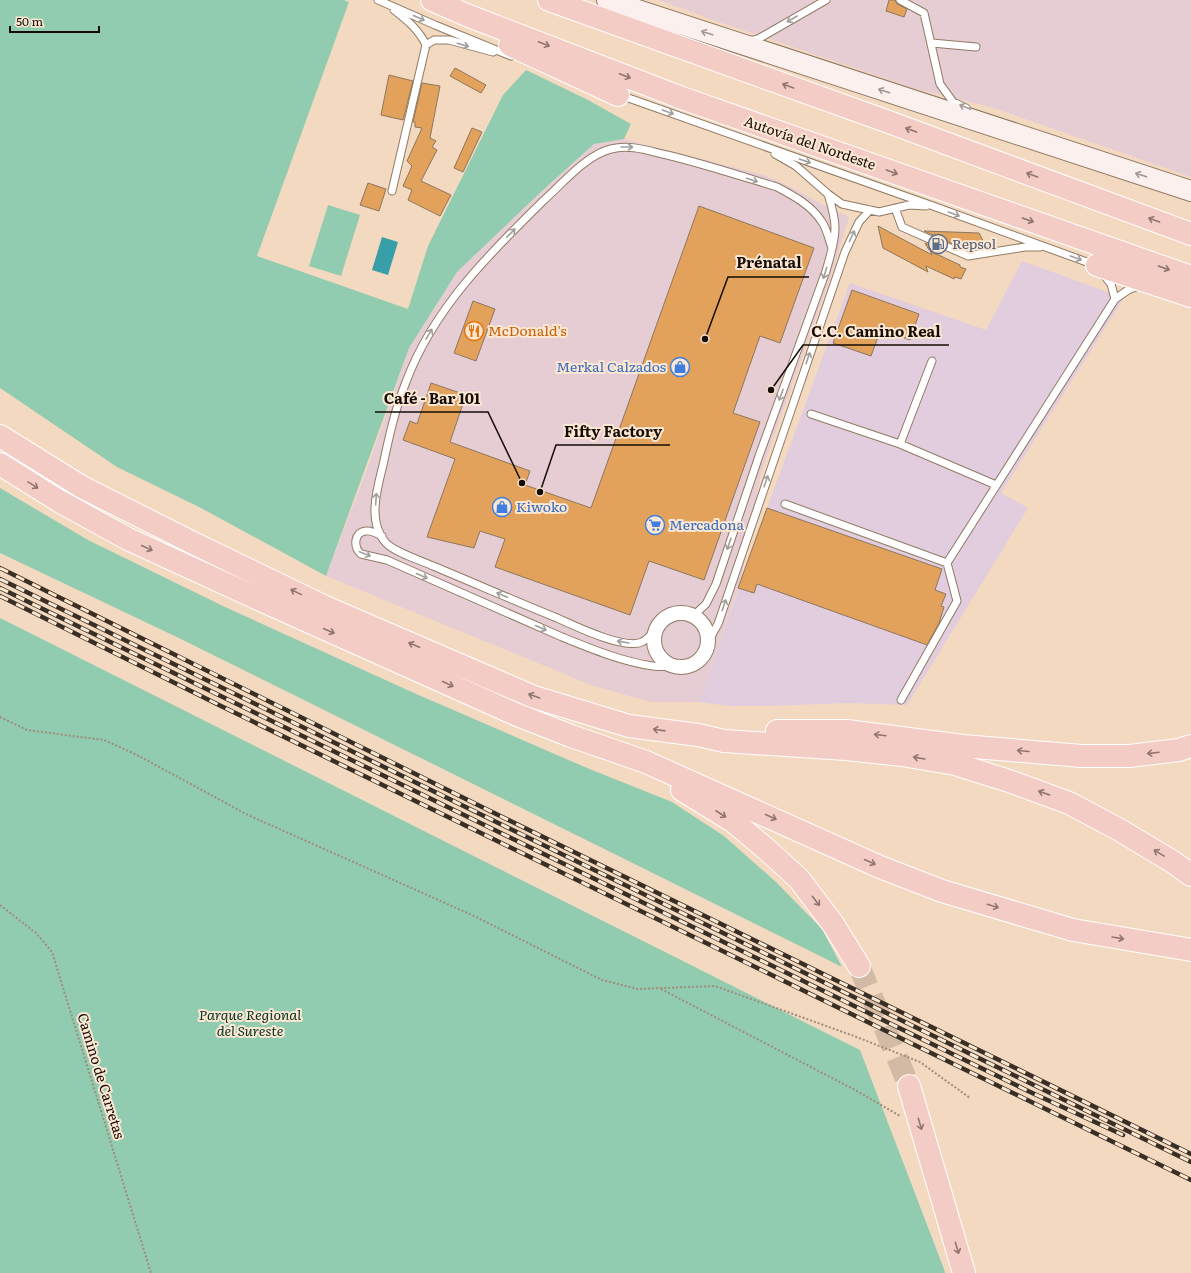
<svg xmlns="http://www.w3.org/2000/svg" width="1191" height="1273" viewBox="0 0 1191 1273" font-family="Literata,serif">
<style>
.commercial{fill:#e6cdd4}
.industrial{fill:#e1cddd}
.green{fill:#92ccb0}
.water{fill:#389fa9}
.building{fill:#e2a25b;stroke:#8d765f}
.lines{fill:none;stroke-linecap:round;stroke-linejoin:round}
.motorway-tunnel{stroke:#d2baa4;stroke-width:22;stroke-dasharray:22 11;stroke-linecap:butt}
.service-casing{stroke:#917a63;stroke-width:9}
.minor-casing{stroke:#917a63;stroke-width:16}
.secondary-casing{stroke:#917a63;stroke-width:22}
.motorway-casing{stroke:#fff;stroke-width:24}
.path{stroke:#9f8b79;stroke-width:2;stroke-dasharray:2 2;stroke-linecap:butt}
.service{stroke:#fff;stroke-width:7}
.minor{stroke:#fff;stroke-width:14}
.secondary{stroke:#fcf0ee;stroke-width:20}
.motorway{stroke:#f4ccc6;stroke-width:22}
.rail-casing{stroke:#3a2f24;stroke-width:4.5}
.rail{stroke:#fce7d3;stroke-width:3;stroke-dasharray:9;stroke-linecap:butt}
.oneway{stroke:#a19e9b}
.oneway2{stroke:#a09591}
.oneway3{stroke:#90766f}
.labels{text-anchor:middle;stroke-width:4;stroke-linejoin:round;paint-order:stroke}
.street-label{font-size:14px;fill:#150c05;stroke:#fce7d3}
.service-label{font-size:14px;fill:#4e5e75;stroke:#fce7d3;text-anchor:start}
.food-label{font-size:14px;fill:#c56008;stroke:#fce7d3;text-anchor:start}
.shop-label{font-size:14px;fill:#366cbe;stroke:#fce7d3;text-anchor:start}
.park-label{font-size:14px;font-style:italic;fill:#033221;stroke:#fce7d3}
.leader{fill:none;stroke:#150c05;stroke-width:1.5}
.callout-dot{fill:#150c05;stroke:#fce7d3;stroke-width:1.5}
.callout-label{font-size:15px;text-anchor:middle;font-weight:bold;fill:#150c05;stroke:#fce7d3;stroke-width:4;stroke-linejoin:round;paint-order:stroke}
</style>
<rect width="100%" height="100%" fill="#f3d9c0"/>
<path class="commercial" d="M659,0H1191V177L994,108L917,89L710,19Z
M624,139L764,175L795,189L823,205L849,217L832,273L761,473L741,579L699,702H650L591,685L326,576L368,467L409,348L457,272L543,190L594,144Z"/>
<path class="industrial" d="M1022,261L1124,298L1001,493L1028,508L907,705L848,703L767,706H728L699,702L767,508L850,283L986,330Z"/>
<path class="green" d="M0,0H344L349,2L257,256L408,309L428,246L503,95L526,70L588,100L631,124L624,139L594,144L543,190L457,272L409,348L326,576L201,508L117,467L0,388Z
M328,205L360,215L341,276L309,266Z
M0,488L88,540L225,607L414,693L587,768L672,802L724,836L776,882L822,929L842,967L183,640L0,553Z
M0,618L860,1050L944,1269L945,1273H0Z"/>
<path class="water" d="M382,237L398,242L388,275L372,270Z"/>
<path class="building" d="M889,0H895L897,4L907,9L904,17L886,11Z
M455,68L486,85L481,93L450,76Z
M389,75L413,81L403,120L381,115Z
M422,83L440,86L430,138L436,141L432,147L437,150L421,181L451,195L440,216L408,200L412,190L403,186L412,166L407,161L422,128L415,127V122H413Z
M472,128L482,132L463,172L454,168Z
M368,183L386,189L379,211L360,205Z
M699,206L814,248L780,343L760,336L733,413L760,422L704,580L649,561L630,615L495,567L505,539L480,531L474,548L427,537L455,459L403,440L410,421L417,424L431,383L466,395L450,442L530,471L525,485L591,508Z
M878,226L932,255L930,251L960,265V267L966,269L961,279L955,277L954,279L926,266L928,272L883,248Z
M924,231L979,233L987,248L969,251Z
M925,243L942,250H929Z
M852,290L919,314L910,340L881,329L871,356L833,343Z
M473,301L495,309L476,361L454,353Z
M767,508L942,569L935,590L946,594L941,606L944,607L939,623L927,645L757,584L754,593L738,588Z"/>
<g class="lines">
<path class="motorway-tunnel" d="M859,966L909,1086"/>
<defs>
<path id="service" d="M378,0L435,25L511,56
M900,0L924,13L940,84L953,102L966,108
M749,41L758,39L826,0
M932,43L976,47
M426,45L434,40H449L493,52
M620,95L933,206L1095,265
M775,154L796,166L828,194L842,204L879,212L909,205L926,206
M392,191L426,45C419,30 407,20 394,10
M895,208L902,227L968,256L1025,247H1040
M1103,274L1111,284L1115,299L1128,290L1140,285
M811,414L900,444L996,485
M900,444L932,361
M785,504L947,563L1115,299
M382,536C377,534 372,530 366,531C354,532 353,547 361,554L387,560L562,637C589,648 623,662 653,666C660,667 668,666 675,667
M693,616L706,604L716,584L759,456L826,271C830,257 835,242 835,228C835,216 831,204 828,194
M657,629C652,633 648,639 642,642C624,650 575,626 557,618C515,601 474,583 433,566C420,560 396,553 386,543C367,522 377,489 383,465C389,437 395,409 406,382C433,309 489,254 543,201C562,184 586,155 611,149C630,144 649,151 667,155C704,164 741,176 777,187C794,196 811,205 822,222C827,229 829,240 832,248
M709,640L718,624L845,252L859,222L870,210
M901,700L957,601L947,563"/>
<path id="minor" d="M654 640a27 27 0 1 1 54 0a27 27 0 1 1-54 0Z"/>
<path id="secondary" d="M607,0L1191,191"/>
<path id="motorway" d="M432,0L469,16L682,98L1191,277
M549,0L886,121L1191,234
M510,45L618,95
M1097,265L1191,296
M0,436L82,487L191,542L323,606L534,697L629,726L698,735L724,741L846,749L902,755L955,764L1009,781L1069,803L1118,829L1173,862L1191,875
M0,464L59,501L128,539L263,601L515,714L571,736L646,762L880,867L942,891L1073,930L1191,950
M777,731H847L963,746L1082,756H1129L1179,750L1191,746
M682,790L734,822L765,848L799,879L833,924L859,966
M909,1086L964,1273"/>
</defs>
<use href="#service" class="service-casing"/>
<use href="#minor" class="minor-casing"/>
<use href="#secondary" class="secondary-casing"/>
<use href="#motorway" class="motorway-casing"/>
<path class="path" d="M0,717L27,730L104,740L137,755L248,815L472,915L602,980L637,989L715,986L854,1036L920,1062L970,1098
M0,905L36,933L52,952L151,1273
M661,989L855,1090L900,1116"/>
<use href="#service" class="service"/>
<use href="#minor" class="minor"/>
<use href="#secondary" class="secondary"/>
<use href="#motorway" class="motorway"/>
<defs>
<path id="rail" d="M0,568L490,811L1191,1154
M0,579L1191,1162
M0,588L1028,1091L1123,1135
M0,596L221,706L1191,1180"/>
</defs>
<use href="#rail" class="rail-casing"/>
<use href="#rail" class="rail"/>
</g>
<defs><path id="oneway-shaft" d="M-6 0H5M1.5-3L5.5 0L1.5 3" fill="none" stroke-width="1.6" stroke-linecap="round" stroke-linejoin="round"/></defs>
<g class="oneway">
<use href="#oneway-shaft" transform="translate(419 18) rotate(24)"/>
<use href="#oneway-shaft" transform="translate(792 19) rotate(150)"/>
<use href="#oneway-shaft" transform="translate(463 45) rotate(16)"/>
<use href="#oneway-shaft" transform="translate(965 107) rotate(-157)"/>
<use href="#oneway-shaft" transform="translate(668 112) rotate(20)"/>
<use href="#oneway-shaft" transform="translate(627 147)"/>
<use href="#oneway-shaft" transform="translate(805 161) rotate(19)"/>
<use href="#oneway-shaft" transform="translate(752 180) rotate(17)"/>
<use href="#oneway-shaft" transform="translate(954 214) rotate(20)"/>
<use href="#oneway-shaft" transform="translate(511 233) rotate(-45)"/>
<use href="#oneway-shaft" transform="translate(852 236) rotate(-65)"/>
<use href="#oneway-shaft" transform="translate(1076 258) rotate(20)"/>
<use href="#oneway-shaft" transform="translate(825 273) rotate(108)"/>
<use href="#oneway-shaft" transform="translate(429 334) rotate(-59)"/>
<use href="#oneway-shaft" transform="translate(808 358) rotate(-71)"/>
<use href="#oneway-shaft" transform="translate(781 395) rotate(110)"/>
<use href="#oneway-shaft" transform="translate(766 481) rotate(-71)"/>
<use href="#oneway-shaft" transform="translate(376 499) rotate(-87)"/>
<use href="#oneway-shaft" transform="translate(729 544) rotate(109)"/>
<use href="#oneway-shaft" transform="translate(365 554) rotate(21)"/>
<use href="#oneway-shaft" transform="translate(422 576) rotate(24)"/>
<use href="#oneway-shaft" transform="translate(502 595) rotate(-157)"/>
<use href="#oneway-shaft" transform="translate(724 605) rotate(-71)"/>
<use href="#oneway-shaft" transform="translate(541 628) rotate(24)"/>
<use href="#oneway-shaft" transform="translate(623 642) rotate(-170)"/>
</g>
<g class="oneway2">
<use href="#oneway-shaft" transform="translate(707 33) rotate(-162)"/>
<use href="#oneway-shaft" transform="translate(884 91) rotate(-162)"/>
<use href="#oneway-shaft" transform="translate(1141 175) rotate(-162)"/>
</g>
<g class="oneway3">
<use href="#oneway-shaft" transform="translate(544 44) rotate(21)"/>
<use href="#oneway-shaft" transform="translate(625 76) rotate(21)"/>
<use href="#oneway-shaft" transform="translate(788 86) rotate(-160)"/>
<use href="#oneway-shaft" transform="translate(911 130) rotate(-160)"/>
<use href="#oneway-shaft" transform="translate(892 172) rotate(20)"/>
<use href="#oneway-shaft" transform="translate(1032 175) rotate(-160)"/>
<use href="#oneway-shaft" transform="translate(1028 220) rotate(19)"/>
<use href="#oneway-shaft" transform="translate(1154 220) rotate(-160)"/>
<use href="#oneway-shaft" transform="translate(1164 268) rotate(19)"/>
<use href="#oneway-shaft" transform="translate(33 485) rotate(32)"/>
<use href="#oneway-shaft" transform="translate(147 548) rotate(25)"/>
<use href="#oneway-shaft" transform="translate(296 592) rotate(-154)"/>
<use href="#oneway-shaft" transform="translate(329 631) rotate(24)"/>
<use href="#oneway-shaft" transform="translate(414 645) rotate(-157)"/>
<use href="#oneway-shaft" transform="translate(448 684) rotate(24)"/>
<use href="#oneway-shaft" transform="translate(534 696) rotate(-160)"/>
<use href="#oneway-shaft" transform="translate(659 730) rotate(-172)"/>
<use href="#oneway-shaft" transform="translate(880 735) rotate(-173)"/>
<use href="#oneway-shaft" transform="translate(1023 751) rotate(-175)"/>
<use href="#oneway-shaft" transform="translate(1153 753) rotate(173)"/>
<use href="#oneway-shaft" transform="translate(919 758) rotate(-170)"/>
<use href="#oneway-shaft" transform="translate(1044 793) rotate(-160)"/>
<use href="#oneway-shaft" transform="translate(721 814) rotate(33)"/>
<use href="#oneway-shaft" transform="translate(771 817) rotate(24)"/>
<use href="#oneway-shaft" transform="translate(1159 853) rotate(-149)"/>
<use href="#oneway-shaft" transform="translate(870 862) rotate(24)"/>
<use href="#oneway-shaft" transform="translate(816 901) rotate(52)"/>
<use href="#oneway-shaft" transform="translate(993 906) rotate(17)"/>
<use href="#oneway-shaft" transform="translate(1118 938) rotate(10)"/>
<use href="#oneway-shaft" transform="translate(920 1124) rotate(74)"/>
<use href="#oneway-shaft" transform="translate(957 1248) rotate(74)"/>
</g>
<defs>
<symbol id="fuel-ring" viewBox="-11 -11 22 22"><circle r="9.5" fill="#fce7d3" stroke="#5c6f8a" stroke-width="1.5"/><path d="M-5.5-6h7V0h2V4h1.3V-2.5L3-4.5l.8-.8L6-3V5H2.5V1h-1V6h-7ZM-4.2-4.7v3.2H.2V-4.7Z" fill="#5c6f8a"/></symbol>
<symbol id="restaurant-ring" viewBox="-11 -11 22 22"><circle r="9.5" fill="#fce7d3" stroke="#e8710a" stroke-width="1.5"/><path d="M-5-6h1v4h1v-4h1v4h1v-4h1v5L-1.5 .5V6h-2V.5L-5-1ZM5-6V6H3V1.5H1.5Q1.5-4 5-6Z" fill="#e8710a"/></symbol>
<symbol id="shop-ring" viewBox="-11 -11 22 22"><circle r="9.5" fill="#fce7d3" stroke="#3f7fe0" stroke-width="1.5"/><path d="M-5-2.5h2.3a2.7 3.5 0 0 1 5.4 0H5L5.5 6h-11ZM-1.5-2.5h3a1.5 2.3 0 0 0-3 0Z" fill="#3f7fe0"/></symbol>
<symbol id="supermarket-ring" viewBox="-11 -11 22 22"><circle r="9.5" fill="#fce7d3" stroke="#3f7fe0" stroke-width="1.5"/><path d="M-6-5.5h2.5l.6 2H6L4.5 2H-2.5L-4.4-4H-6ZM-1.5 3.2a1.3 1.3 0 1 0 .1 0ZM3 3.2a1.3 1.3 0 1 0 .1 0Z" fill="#3f7fe0"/></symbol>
</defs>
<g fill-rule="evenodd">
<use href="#fuel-ring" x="927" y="233" width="22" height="22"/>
<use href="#restaurant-ring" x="463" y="320" width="22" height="22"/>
<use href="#shop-ring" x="669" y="356" width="22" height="22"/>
<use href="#shop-ring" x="491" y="496" width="22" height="22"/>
<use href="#supermarket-ring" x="644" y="514" width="22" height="22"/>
</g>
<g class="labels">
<g class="street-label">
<text transform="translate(810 143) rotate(19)" y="5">Autovía del Nordeste</text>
<text transform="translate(101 1076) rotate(73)" y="5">Camino de Carretas</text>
</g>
<g class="service-label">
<text x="952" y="249">Repsol</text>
</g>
<g class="food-label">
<text x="488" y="336">McDonald's</text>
</g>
<g class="shop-label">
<text x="666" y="372" text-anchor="end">Merkal Calzados</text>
<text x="516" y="512">Kiwoko</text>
<text x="669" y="530">Mercadona</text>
</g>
<g class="park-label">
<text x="250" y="1020">Parque Regional<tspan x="250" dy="16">del Sureste</tspan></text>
</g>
</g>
<path class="leader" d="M705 339L728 277H809M771 390L803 345H949M522 483L488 412H375M540 492L556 445H670"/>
<g class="callout-dot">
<circle cx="705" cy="339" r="4"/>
<circle cx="771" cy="390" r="4"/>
<circle cx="522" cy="483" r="4"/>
<circle cx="540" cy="492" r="4"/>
</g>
<g class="callout-label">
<text x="769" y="268">Prénatal</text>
<text x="876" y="337">C.C. Camino Real</text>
<text x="432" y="404">Café - Bar 101</text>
<text x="613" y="437">Fifty Factory</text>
</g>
<path d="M10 26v6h89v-6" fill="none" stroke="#150c05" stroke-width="2"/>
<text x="16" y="26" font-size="12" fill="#150c05" stroke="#fce7d3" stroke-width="3" paint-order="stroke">50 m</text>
</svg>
